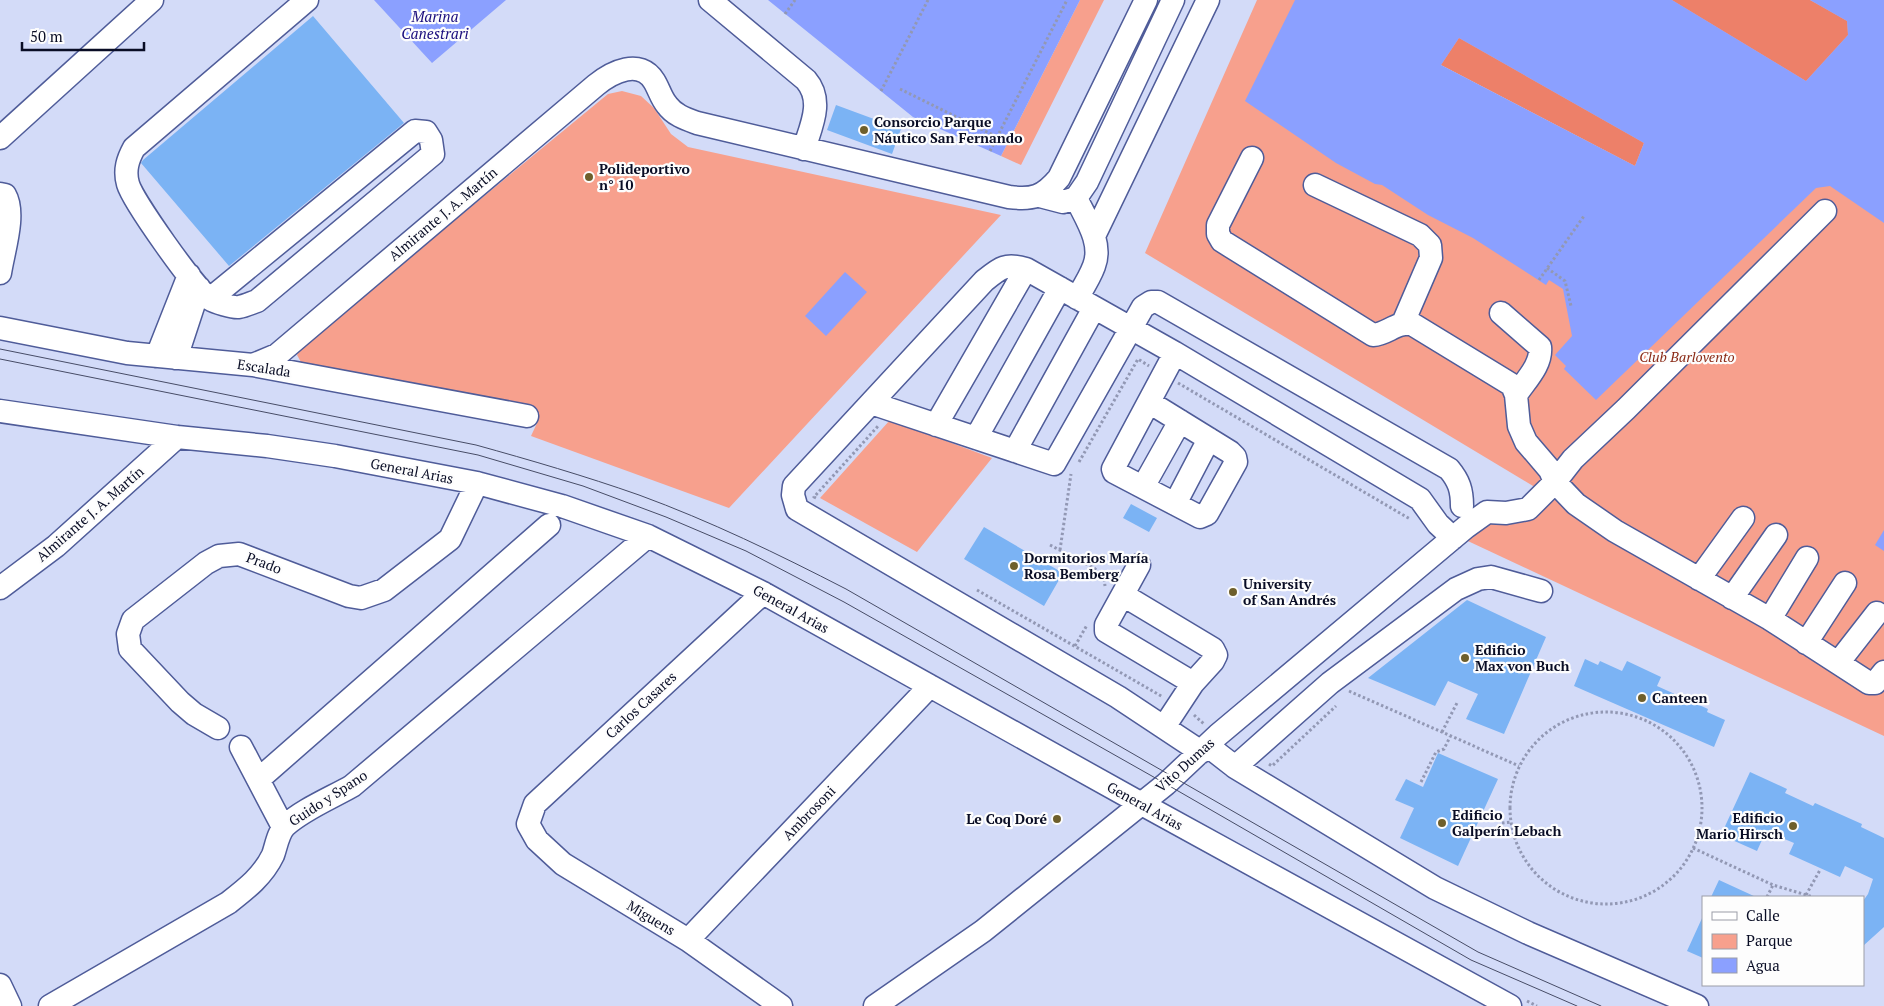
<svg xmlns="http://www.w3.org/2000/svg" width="1884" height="1006" viewBox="0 0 1884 1006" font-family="'PT Serif',serif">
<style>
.green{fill:#f7a08d;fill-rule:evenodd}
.forest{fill:#ed8069}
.water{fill:#8ba0ff;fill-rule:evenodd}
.building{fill:#7bb3f4}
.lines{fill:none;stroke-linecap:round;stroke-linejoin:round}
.minor-casing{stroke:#4f5c99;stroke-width:25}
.path{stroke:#9298b4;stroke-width:3;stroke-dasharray:2.5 2.5;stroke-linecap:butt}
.minor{stroke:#fff;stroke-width:22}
.tram{stroke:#474c66;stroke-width:1}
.poi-dot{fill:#6e5f2c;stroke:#fdfdfd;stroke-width:2}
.labels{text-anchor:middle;stroke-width:4.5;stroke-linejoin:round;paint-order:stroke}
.poi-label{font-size:14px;font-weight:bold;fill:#090d25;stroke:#fdfdfd;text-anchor:start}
.street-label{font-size:14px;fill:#090d25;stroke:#fdfdfd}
.park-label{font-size:14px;font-style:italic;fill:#8a2915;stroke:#fdfdfd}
.water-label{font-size:15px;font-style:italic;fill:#1a0d7d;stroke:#fdfdfd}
</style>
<rect width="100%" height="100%" fill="#d3dbf8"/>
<path class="green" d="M1080,0H1104L1021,165L1001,156Z
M1257,0H1810L1884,35V736L1455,535L1543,492L1145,253ZM1441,65L1644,143L1635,166L1441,66Z
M622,91L641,96L654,108L671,134L688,147L1001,215L729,508L531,436L538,421V412L531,406L302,364L297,355L302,346L608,94Z
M890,420L992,458L917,552L820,498Z"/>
<path class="forest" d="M1672,0H1810L1847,21L1848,35L1806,81Z
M1459,38L1644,143L1635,166L1441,65Z"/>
<path class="water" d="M374,0H506L432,63Z
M768,0H1080L1001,156L913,117Z
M1295,0H1672L1806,81L1848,35L1847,21L1810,0H1884V223L1830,186L1816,188L1596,400L1564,369L1566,366L1555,355L1572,336L1563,289L1549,280L1546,285L1473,238L1428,215L1382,185L1375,184L1336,163L1245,101ZM1459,38L1644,143L1635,166L1441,65Z
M845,272L867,292L826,336L805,316Z
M1884,530V551L1875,545Z"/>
<path class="building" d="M313,16L404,123L229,266L141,163L143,160Z
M836,105L901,129L892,154L827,130Z
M1131,504L1157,518L1149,532L1123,518Z
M984,527L1063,573L1044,606L964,559Z
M1467,600L1546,637L1504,734L1466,719L1478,694L1448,681L1435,706L1368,678Z
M1585,659L1598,665L1600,661L1622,671L1627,661L1661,677L1657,686L1708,709L1707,712L1725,720L1714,747L1574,686Z
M1438,753L1498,779L1458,866L1400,838L1414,808L1395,800L1406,779L1423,787Z
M1750,772L1787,789L1785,793L1813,806L1815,803L1862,824L1861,827L1884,838V927L1863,946V901L1868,894L1873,879L1845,866L1840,877L1789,854L1794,843L1766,831L1757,851L1721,835Z
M1719,880L1756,897H1711Z
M1703,916V958L1687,951Z"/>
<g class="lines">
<defs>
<path id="minor" d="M710,0L806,80C824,101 811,126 804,149
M0,138L152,0
M1252,158L1218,225V234L1222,241L1373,335C1388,334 1395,322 1412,324L1512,385L1516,395L1519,426L1526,442L1550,470L1555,482L1576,504L1615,531L1770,619L1869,683H1875L1884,672
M1315,185L1420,235L1430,245L1431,258L1403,323
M0,194L5,195C16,214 3,252 0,273
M1040,196L1063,202L1076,198L1087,182L1173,0
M1076,198C1086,219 1103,243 1094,266C1090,277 1083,288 1077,298
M1094,236L1208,0
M210,299L415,131L426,132L431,140L433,154L257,301C251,303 245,306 239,307C233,308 215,302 210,299C195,289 133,201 128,184C124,170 128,159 134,148L307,0
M1501,313L1540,347C1542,365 1525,381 1516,395
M0,328L127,353L253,365L527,416
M157,356L189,275
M176,358L199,288
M253,365L277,355L596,85C612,72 640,58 654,81C659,89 661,98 667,105C674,115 686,119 697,123L1009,197C1033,200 1043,197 1059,178L1146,0
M1149,402L1230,452L1235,457L1236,462L1207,514L1200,517L1114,472L1113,469L1175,353
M871,403L1054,464L1143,307L1151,302H1158L1449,469C1459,481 1462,490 1462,506
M0,411L177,437L267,446L335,456L477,483L562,506L648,536L763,593L1140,803L1510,1006
M936,425L1026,269
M976,438L1060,288
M1015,451L1094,308
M1143,487L1180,421
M1175,504L1209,439
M1139,565L1106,625V631L1193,683
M1699,579L1743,518
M0,588L56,546L177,437
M763,593L535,804L528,824L537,840L563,864L688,940L781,1006
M1123,595L1213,649L1216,655L1213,661L1193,683L1164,727
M1732,598L1776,535
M1770,619L1807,558
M1806,643L1845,583
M1838,663L1877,613
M218,728L194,714L180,702L130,649L128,634L133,620L206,563L219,556L239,554L349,596L361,598L384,590L450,539L477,483
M1208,746L1235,767L1330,683L1456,589L1478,579L1491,577L1541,591
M241,747L283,827
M1201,752L1118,697L797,509L793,495L794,486L984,281C1000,268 1005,263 1026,269L1175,353L1420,499L1438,524L1453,538
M1235,767L1435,888L1528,933L1697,1006
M259,779L549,525
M688,940L930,686
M0,985L10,1006
M50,1006L228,903C246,889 263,876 273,855C276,847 278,833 285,826C302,810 331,798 352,786L648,536
M875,1006L983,931L1166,784L1218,735L1466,527L1487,512L1506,513L1528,509L1555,482L1573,459L1626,409L1825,211"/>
</defs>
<use href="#minor" class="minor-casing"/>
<path class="path" d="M785,14L795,0
M900,89L997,137
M881,91L928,0
M990,151L1067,0
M1547,268L1565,281L1571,306
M1539,280L1584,216
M1178,383L1410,519
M1079,462L1138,359L1149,366
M816,498L814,497L879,425
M1050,545L1094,568L1104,577L1105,586
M1060,550L1071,474
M977,590L1163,697
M1075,646L1087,625
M1349,691L1519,766
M1510 808a96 96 0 1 1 192 0a96 96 0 1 1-192 0Z
M1194,715L1204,724
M1442,732L1458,701
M1269,764L1272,766L1336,706
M1421,782L1436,752L1444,749L1450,737
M1502,823L1511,822
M1693,848L1773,885L1813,897
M1806,895L1820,870
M1767,897L1773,885
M1527,1001L1537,1006"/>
<use href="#minor" class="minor"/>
<path class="tram" d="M0,349L476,445C530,460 585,476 639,495C710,521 778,554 846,589L1478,952L1601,1006
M0,359L478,455L583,486L666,517L746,551L844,602L1166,784L1471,960L1577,1006"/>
</g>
<g class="poi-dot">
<circle cx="864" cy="130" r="5"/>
<circle cx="589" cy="177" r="5"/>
<circle cx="1014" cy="566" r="5"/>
<circle cx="1233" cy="592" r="5"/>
<circle cx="1465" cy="658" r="5"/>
<circle cx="1642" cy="698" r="5"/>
<circle cx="1057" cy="819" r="5"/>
<circle cx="1442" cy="823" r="5"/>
<circle cx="1793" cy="826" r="5"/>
</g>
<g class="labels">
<g class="poi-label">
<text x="874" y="127">Consorcio Parque<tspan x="874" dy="16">Náutico San Fernando</tspan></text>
<text x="599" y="174">Polideportivo<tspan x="599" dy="16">n° 10</tspan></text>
<text x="1024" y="563">Dormitorios María<tspan x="1024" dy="16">Rosa Bemberg</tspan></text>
<text x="1243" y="589">University<tspan x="1243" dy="16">of San Andrés</tspan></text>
<text x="1475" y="655">Edificio<tspan x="1475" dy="16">Max von Buch</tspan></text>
<text x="1652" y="703">Canteen</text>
<text x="1452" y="820">Edificio<tspan x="1452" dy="16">Galperín Lebach</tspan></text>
<text x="1783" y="823" text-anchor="end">Edificio<tspan x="1783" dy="16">Mario Hirsch</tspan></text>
<text x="1047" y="824" text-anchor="end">Le Coq Doré</text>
</g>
<g class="street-label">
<text transform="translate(443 214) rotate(-40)" y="5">Almirante J. A. Martín</text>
<text transform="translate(264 368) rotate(9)" y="5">Escalada</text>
<text transform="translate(412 471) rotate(11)" y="5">General Arias</text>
<text transform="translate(90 514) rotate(-41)" y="5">Almirante J. A. Martín</text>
<text transform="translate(264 563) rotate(21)" y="5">Prado</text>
<text transform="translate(791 609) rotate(29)" y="5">General Arias</text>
<text transform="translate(641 705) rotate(-43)" y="5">Carlos Casares</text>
<text transform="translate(1185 765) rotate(-42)" y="5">Vito Dumas</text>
<text transform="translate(328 798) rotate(-33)" y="5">Guido y Spano</text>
<text transform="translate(1145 806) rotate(29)" y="5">General Arias</text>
<text transform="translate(809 813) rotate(-46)" y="5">Ambrosoni</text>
<text transform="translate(651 918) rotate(31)" y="5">Miguens</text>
</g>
<g class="park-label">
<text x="1687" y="362">Club Barlovento</text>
</g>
<g class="water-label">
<text x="435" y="22">Marina<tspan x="435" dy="17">Canestrari</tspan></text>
</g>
</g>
<rect x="1702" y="896" width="162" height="90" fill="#fdfdfd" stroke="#9b9da7"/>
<rect x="1712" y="912" width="25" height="8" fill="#ffffff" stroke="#9b9da7"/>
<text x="1746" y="921" font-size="15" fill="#090d25">Calle</text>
<rect x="1712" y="934" width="25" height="15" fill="#f7a08d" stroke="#9b9da7"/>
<text x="1746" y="946" font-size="15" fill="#090d25">Parque</text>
<rect x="1712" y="958" width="25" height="15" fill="#8ba0ff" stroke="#9b9da7"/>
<text x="1746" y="971" font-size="15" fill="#090d25">Agua</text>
<path d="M22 42v8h122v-8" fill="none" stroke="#090d25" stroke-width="2.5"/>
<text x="30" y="42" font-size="15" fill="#090d25" stroke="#fdfdfd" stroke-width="4" paint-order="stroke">50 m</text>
</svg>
